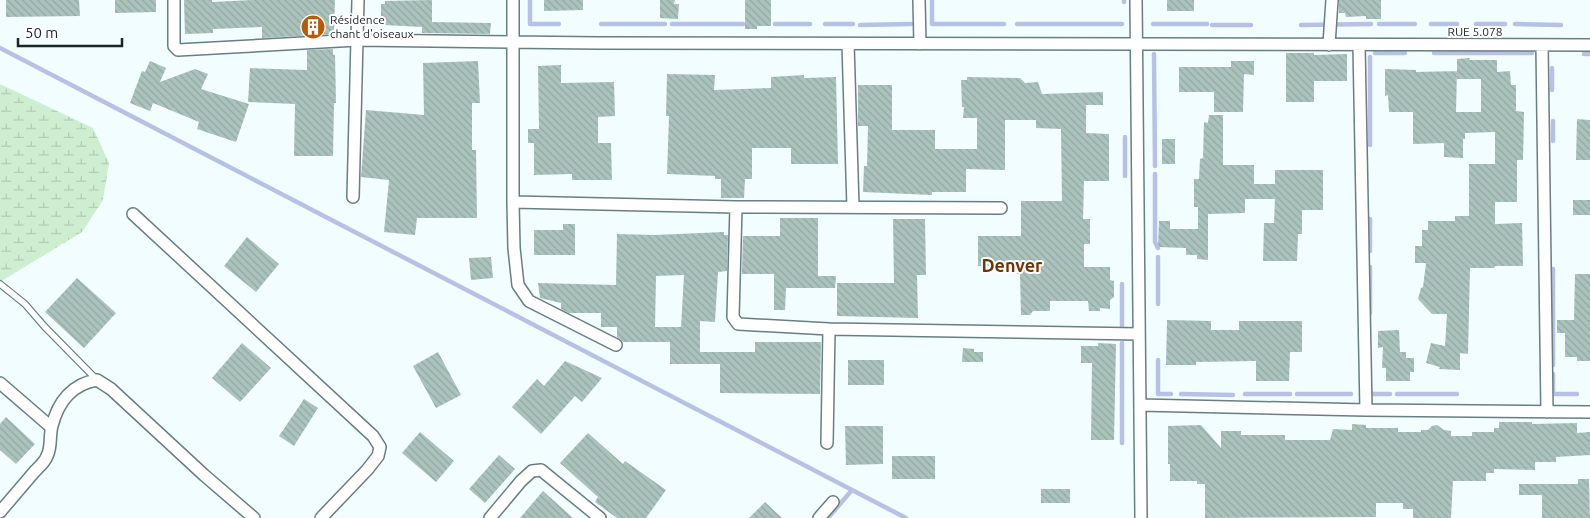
<svg xmlns="http://www.w3.org/2000/svg" width="1590" height="518" viewBox="0 0 1590 518" font-family="Ubuntu,sans-serif">
<style>
.wetland{fill:url(#wetland-marsh)}
.lines{fill:none;stroke-linecap:round;stroke-linejoin:round}
.stream{stroke:#b7c1e6;stroke-width:4.5}
.building{fill:url(#building-back-hatch);fill-rule:evenodd}
.service-casing{stroke:#677e83;stroke-width:8}
.minor-casing{stroke:#677e83;stroke-width:14}
.service{stroke:#fff;stroke-width:5.5}
.minor{stroke:#fff;stroke-width:11}
.labels{text-anchor:middle;stroke-width:4;stroke-linejoin:round;paint-order:stroke}
.poi-label{font-size:12px;fill:#1b2527;stroke:#fff;text-anchor:start}
.street-label{font-size:12px;fill:#1b2527;stroke:#fff}
.district-label{font-size:18px;font-weight:bold;fill:#6f3402;stroke:#fff}
</style>
<defs>
<pattern id="wetland-marsh" width="20" height="14" patternUnits="userSpaceOnUse" patternTransform="scale(1.25)"><rect width="20" height="14" fill="#ceeed1"/><path d="M1 5h8M5 5V1M11 12h8M15 12V8" fill="none" stroke="#b0ccb3"/></pattern>
<pattern id="building-back-hatch" width="6" height="6" patternUnits="userSpaceOnUse" patternTransform="scale(1.25)"><rect width="6" height="6" fill="#abc3bd"/><path d="M-1 5l2 2M0 0l6 6M5-1l2 2" fill="none" stroke="#93a7a2"/></pattern>
</defs>
<rect width="100%" height="100%" fill="#f2fdff"/>
<path class="wetland" d="M0,84L93,128L109,163L103,200L82,232L0,282Z"/>
<g class="lines">
<path class="stream" d="M530,0V24H559
M932,0V24H1004
M1124,2V0
M601,24H665
M672,24H743
M775,24H810
M825,24H853
M1017,24H1122
M1153,24H1207
M1379,24H1415
M1431,24H1457
M1476,24H1505
M1515,24L1561,25
M860,25L911,24
M1212,25H1251
M1301,25L1371,24
M0,48L906,518
M1375,53H1405
M1434,53H1532
M1154,54L1155,166
M1584,54H1590
M1552,68V90
M1553,121V141
M1125,137V176
M1370,145V57
M1155,174V242L1158,248
M1370,219V251
M1370,267V313
M1553,269V365
M1122,284V328
M1158,304V257
M1122,343V443
M1158,360V394H1171
M1553,374V394H1577
M1370,391V394H1390
M1181,394L1233,395
M1245,394H1290
M1297,394H1351
M1397,394H1457
M828,518L852,490"/>
</g>
<path class="building" d="M6,0H79L80,16L6,17Z
M115,0H156V12L115,13Z
M184,0H212V2L252,0H335L334,34L262,38V27L213,29V33L185,34Z
M432,0V22L491,23L490,34L422,33V27L385,25V19H381V4H385V1Z
M544,0H583V10L544,11Z
M660,0H675L674,4H679L678,19L660,18Z
M745,0H771V26H757V29H745Z
M1167,0H1194V11H1167Z
M1339,0H1381V19H1366V16L1346,17L1345,13H1339Z
M333,49V55H335L336,103H334L333,156H294L295,104L248,102L250,68L307,70V50Z
M1286,53H1314V55L1347,54V81H1314V102H1286Z
M1470,58L1469,60H1497V72L1510,71L1511,85H1516V111L1524,112L1523,160H1517V202H1495V224L1522,223L1523,266H1495L1494,268H1470L1468,354L1460,353V370L1439,369L1440,367L1426,363L1431,343L1445,346L1447,314H1432L1418,299L1421,288L1423,287L1426,263H1415V246H1422V230H1428V221H1455V216H1469V164H1495V132L1465,133V139H1463V158L1444,157V143L1413,144V112H1389L1388,95L1385,96V69L1416,70V72L1457,71L1456,112H1481V79H1457V59Z
M150,61L166,68L160,82L195,69L208,74L201,89L249,104L236,142L197,129L199,122L153,103L150,111L130,103L142,71L145,72Z
M478,61L480,103H472V150H476L477,218H417L415,235L384,232L389,180L361,177L366,110L424,115L423,63Z
M1231,61H1254V75L1244,74L1243,112H1214V92H1179V67H1231Z
M561,65V83L614,82L615,116L598,117V143H611L612,180H572V174L534,175V143H528V129H539L538,66Z
M667,74L715,75L714,90L771,88V77L804,75V78L836,77L838,164H791V148H752V179H745L744,198H721V179H715V176L667,174L669,116H666Z
M967,77L1020,78L1025,83L1038,82L1042,94L1103,92V105H1086V133L1109,134V181H1084L1083,219H1090V244H1084V267H1110V280L1114,281V297L1110,300V309L1100,308V311H1089L1088,301H1050V311H1033L1030,315H1021L1020,274H1017V266H978V236H1021V201H1062L1061,129L1036,128V120H1005V170L966,169V192H932V195L863,192L864,166H867L868,126H858V85H892V130H935V149H977V118H963L964,107H962L961,80H967Z
M1209,115H1223V165H1254V184H1275V170H1323V210H1302V234H1298L1297,261H1263L1264,223H1274L1275,199H1245V213L1208,214V260L1197,259V255H1186V248L1158,247L1159,221H1170V229H1198V207H1194V179H1199L1200,159L1203,158L1204,122L1208,123Z
M1577,119L1590,120V160H1576Z
M1162,139H1175V164H1162Z
M1573,200H1590V215H1573Z
M780,218H818V276H836L835,288H786L785,310H774V274H742V271L743,236H780Z
M893,219H925L926,275H917L918,318L837,316V283H894Z
M563,224H575V255H534V230H563Z
M724,232V235H728L727,271L718,272L715,322L700,321V352H755V342H821L820,394L720,393V364H670V342H623L617,337V327H601V313H569L561,309V303L540,298L538,283L616,285L617,234L655,235ZM684,275L681,327H655L656,276Z
M247,237L279,264L256,292L224,266Z
M491,257L493,278L471,280L469,258Z
M1575,274H1590V361H1577V357H1565V333H1557V320H1574Z
M77,278L116,313L84,348L45,312Z
M1167,320L1211,321V330H1239V321H1302V352H1290L1289,381H1256V361L1196,362V365H1166Z
M1399,330L1400,352H1406V358H1414V372H1410V381H1386V368H1382L1383,347L1378,348V331Z
M242,343L271,368L240,402L212,378Z
M1098,343L1116,344L1114,440H1091L1092,363H1081V346H1098Z
M963,348L974,349V352H983V362H962Z
M438,352L461,395L436,408L413,366Z
M848,360H884V385H848Z
M565,361L602,378L582,402L575,396L541,434L512,407L537,379L544,386Z
M304,399L318,408L294,446L279,436Z
M6,417L35,444L16,464L0,450V424Z
M1499,422H1532V424L1577,423V433L1590,432V455L1556,457V462H1535V470L1494,469V473H1486V481H1453L1451,518H1413V509H1403V503H1376V517L1205,518V484H1197V481H1170V464H1168V426L1201,425L1221,448V431H1241V435H1285V440H1330L1333,429L1352,430V424L1366,425V428H1398V432H1421V430H1428L1432,426L1437,425L1444,430L1451,431V436H1472V432H1494V428H1499Z
M845,426H883V464L846,465Z
M420,432L454,461L436,482L402,453Z
M588,433L623,464L625,461L666,490L646,518H617L595,502L598,497L560,463Z
M499,455L515,469L485,503L469,489Z
M892,456H935V479H892Z
M1578,479H1589L1590,518H1542V495H1519V484H1578Z
M1041,489H1070V503H1041Z
M543,491L573,518H520Z
M765,502L782,518H749Z"/>
<g class="lines">
<defs>
<path id="service" d="M0,284L25,304L44,326L97,380"/>
<path id="minor" d="M174,0V46L178,50L357,40L598,43L1590,45
M513,0V202L514,248L518,285L529,301L616,345
M919,0L920,44
M1136,0L1141,518
M848,44L853,207
M1329,45L1332,0
M1359,45L1366,410
M1542,46L1547,412
M353,197L358,0
M513,202L736,207L1001,208
M736,207L733,317L738,324L829,329L1139,334
M133,214L373,436L380,447L378,456L367,470L321,518
M0,383L51,427
M1140,405L1366,410L1590,412
M827,443L829,329
M0,512C12,498 23,485 35,471C39,467 45,462 47,456C52,447 49,436 52,426C58,402 72,384 97,380L111,389L204,475L254,518
M490,518L521,481L532,471L541,470L600,518
M819,518L833,502"/>
</defs>
<use href="#service" class="service-casing"/>
<use href="#minor" class="minor-casing"/>
<use href="#service" class="service"/>
<use href="#minor" class="minor"/>
</g>
<defs>
<symbol id="building-disc" viewBox="-11 -11 22 22"><circle r="9.5" fill="#b85b06" stroke="#fff"/><path d="M-4-6H4V6H1V3H-1V6H-4ZM-2.5-4.3h1.7v1.8h-1.7ZM.8-4.3h1.7v1.8H.8ZM-2.5-1h1.7V.8h-1.7ZM.8-1h1.7V.8H.8Z" fill="#fff"/></symbol>
</defs>
<g fill-rule="evenodd">
<use href="#building-disc" x="299" y="13" width="28" height="28"/>
</g>
<g class="labels">
<g class="poi-label">
<text x="330" y="24">Résidence<tspan x="330" dy="14">chant d'oiseaux</tspan></text>
</g>
<g class="street-label">
<text x="1475" y="36">RUE 5.078</text>
</g>
<g class="district-label">
<text x="1012" y="272">Denver</text>
</g>
</g>
<path d="M18 38v8h104v-8" fill="none" stroke="#1b2527" stroke-width="2.5"/>
<text x="25" y="38" font-size="15" fill="#1b2527" stroke="#ffffff" stroke-width="4" paint-order="stroke">50 m</text>
</svg>
